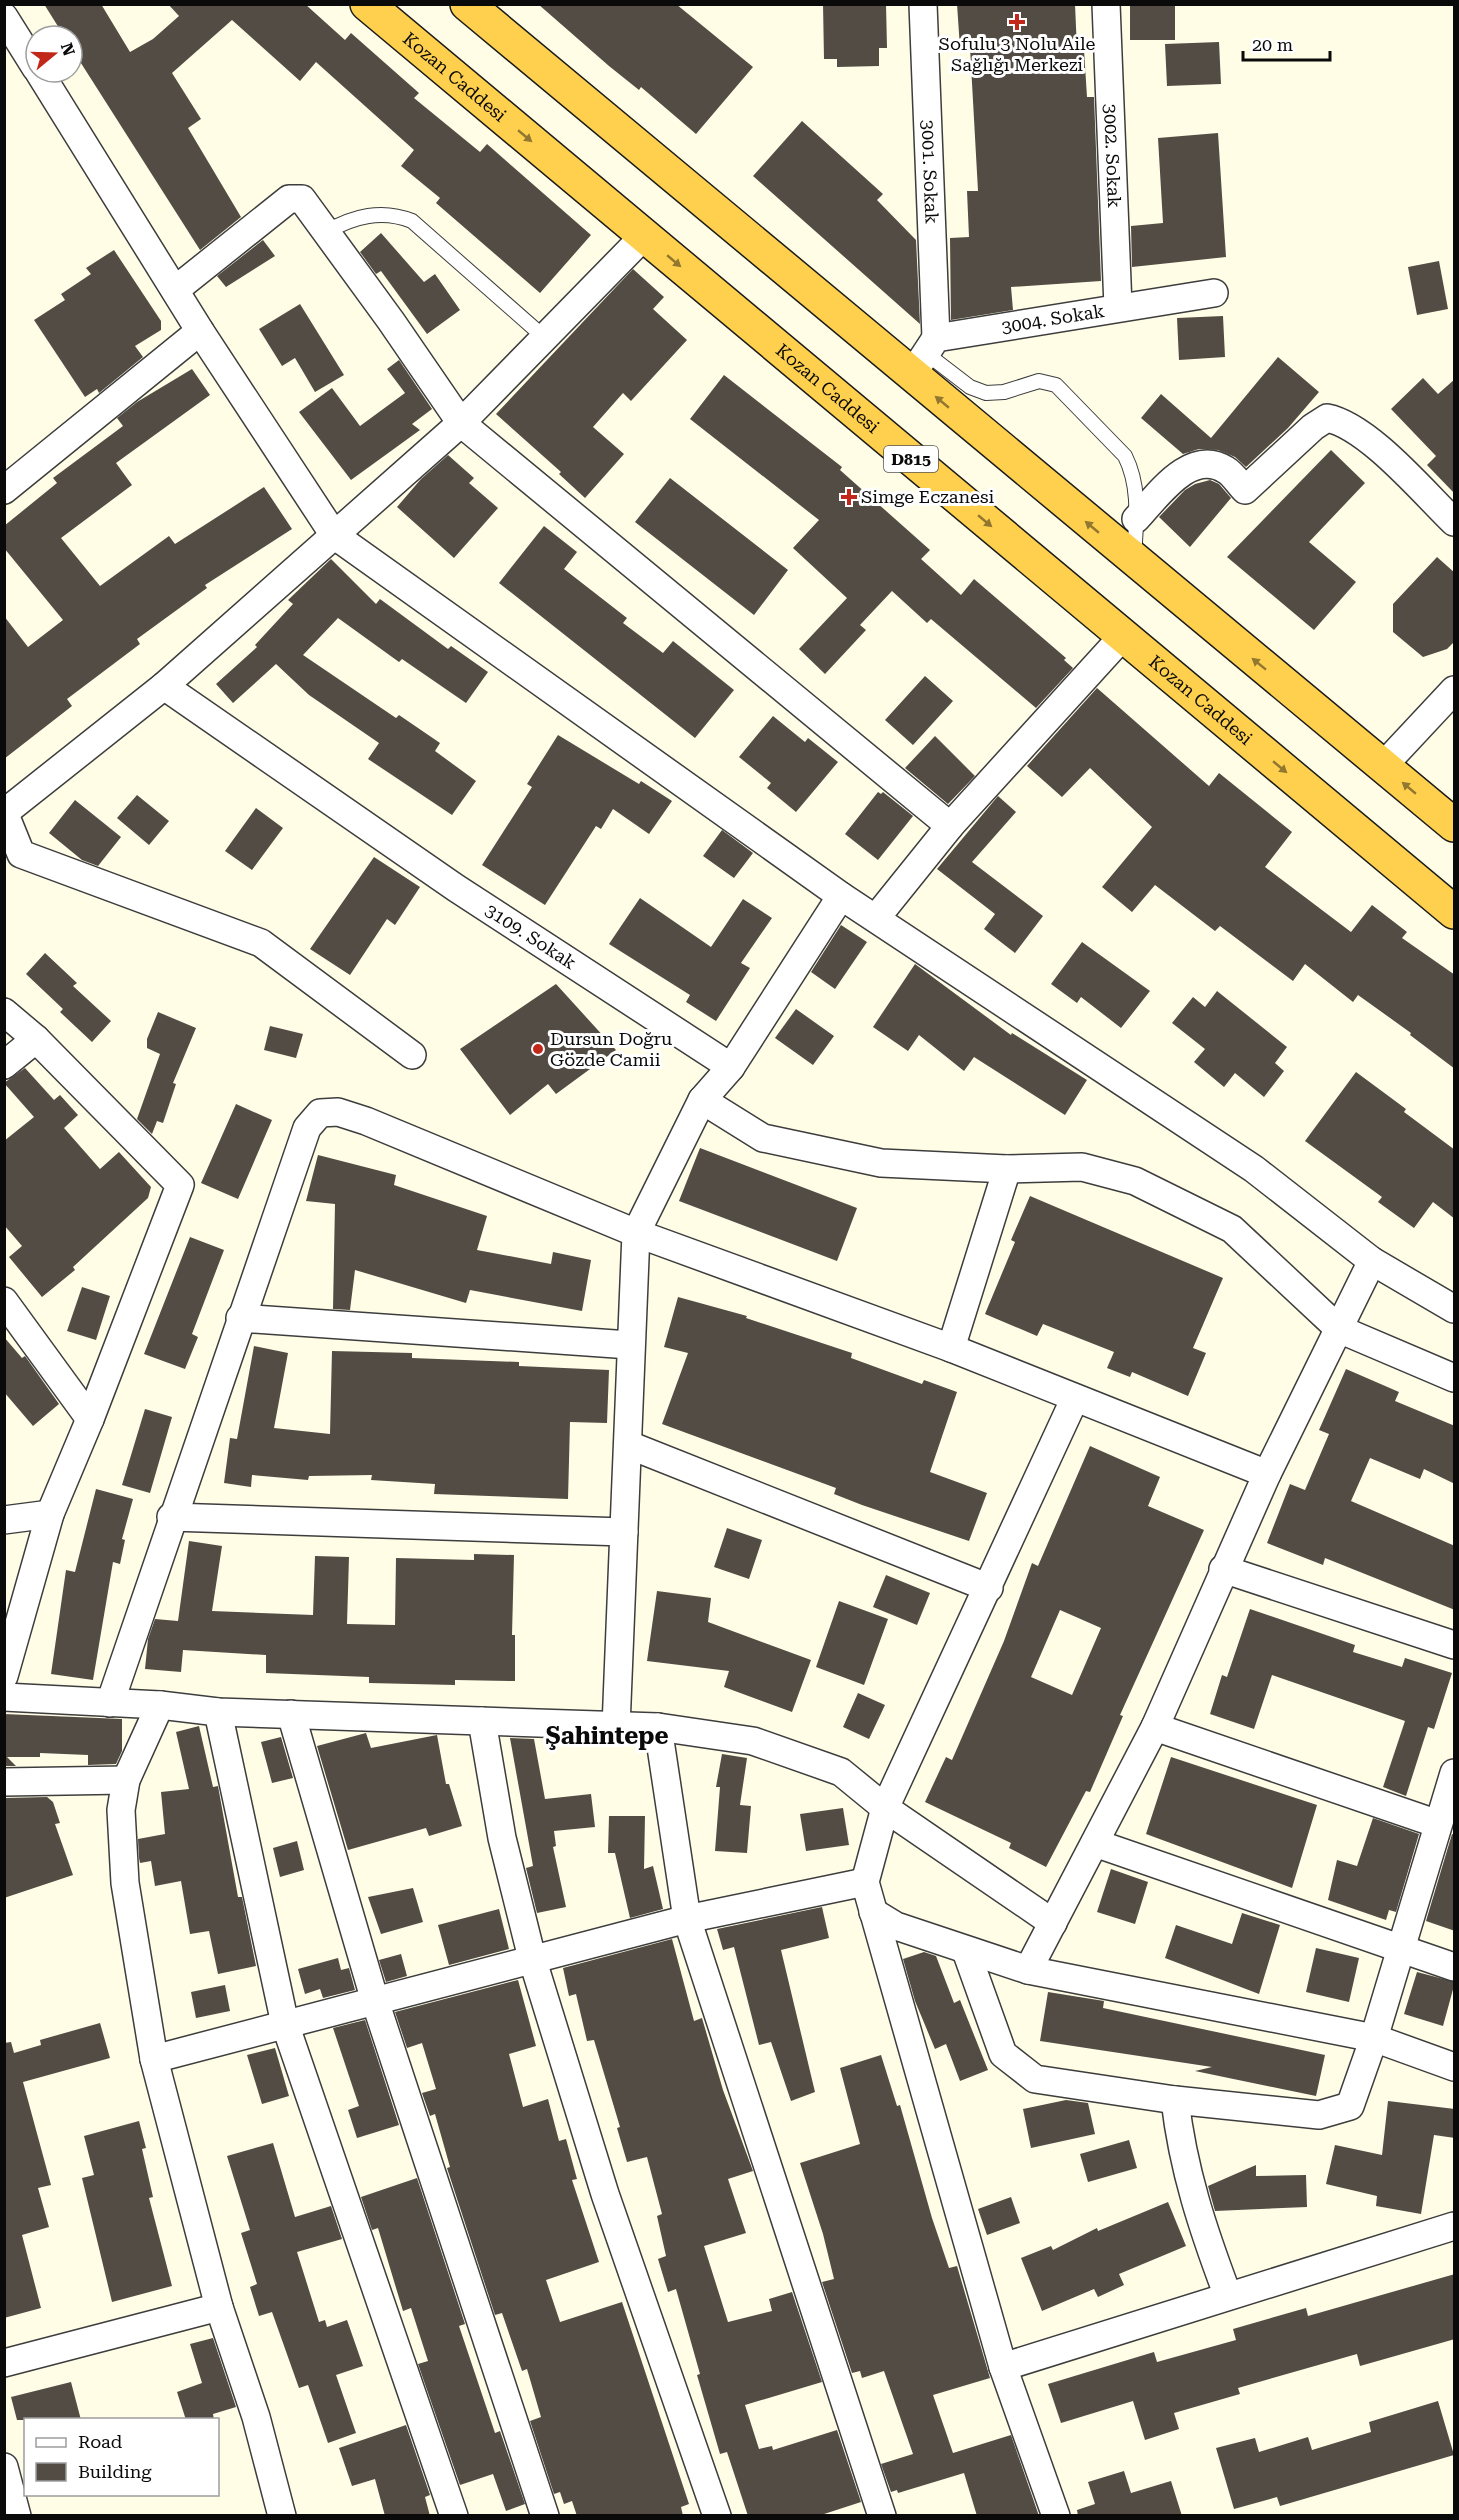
<svg xmlns="http://www.w3.org/2000/svg" width="1459" height="2520" viewBox="0 0 1459 2520" font-family="'Roboto Serif',serif">
<style>
.building{fill:#534c45;fill-rule:evenodd}
.lines{fill:none;stroke-linecap:round;stroke-linejoin:round}
.service-casing{stroke:#3d3d3d;stroke-width:16}
.minor-casing{stroke:#3d3d3d;stroke-width:30}
.trunk-casing{stroke:#1b1b1b;stroke-width:36}
.service{stroke:#fff;stroke-width:14}
.minor{stroke:#fff;stroke-width:27}
.trunk{stroke:#ffd04d;stroke-width:33}
.oneway{fill:#91772f}
.poi-dot{fill:#c22819;stroke:#fff;stroke-width:2}
.labels{text-anchor:middle;stroke-width:6;stroke-linejoin:round;paint-order:stroke}
.shield{fill:#fff;stroke:#545454;stroke-width:1.5}
.shield-label{font-size:16px;font-weight:bold;fill:#0a0a0a}
.poi-label{font-size:18px;fill:#0a0a0a;stroke:#fff;text-anchor:start}
.street-label{font-size:18px;fill:#0a0a0a;stroke:#fff}
.district-label{font-size:24px;font-weight:bold;fill:#0a0a0a;stroke:#fff}
</style>
<rect width="100%" height="100%" fill="#fffde6"/>
<path class="building" d="M44,4H101L130,52L153,39L179,16L168,4H305L345,40L351,33L419,93L414,98L480,152L487,144L591,235L540,293L436,203L440,198L401,166L414,150L316,62L300,81L232,20L172,73L201,119L188,128L241,217L200,250L72,49V36H64Z
M538,4H676L753,67L696,134L641,87L639,90L609,66Z
M823,4H886L887,48H879V66L837,67V59H824Z
M957,4H1075L1077,50H1084L1087,97H1094L1101,281L1011,287L1013,310L951,320L950,238L969,237L967,191H978L970,47L960,48Z
M1130,4H1175V40H1130Z
M1219,42L1221,84L1167,86L1165,44Z
M802,121L883,194L877,200L916,240L920,324L753,176Z
M1218,133L1226,257L1132,267L1131,226L1163,223L1158,138Z
M381,233L424,282L435,274L460,310L427,334L381,271L376,274L360,252Z
M263,240L275,256L226,287L217,276Z
M114,250L161,321V330L135,346L143,357L99,393L97,389L85,397L34,320L65,300L61,294L91,274L86,268Z
M1439,261L1448,309L1417,315L1408,267Z
M633,269L664,297L653,309L687,340L631,401L623,393L593,427L624,454L585,498L559,474L561,472L496,414Z
M300,304L344,375L315,392L295,358L282,366L259,329Z
M1223,316L1225,357L1179,360L1177,318Z
M1278,357L1319,392L1288,428L1246,467L1235,457L1218,450L1199,449L1183,454L1141,418L1161,394L1211,438Z
M399,360L432,409L412,424L420,430L351,480L299,412L332,388L360,426L405,393L387,369Z
M192,369L210,395L116,463L132,485L61,538L100,586L169,536L175,544L264,487L292,529L205,585L207,588L137,639L140,644L67,699L72,706L4,759V616L28,647L63,620L4,548V526L57,483L53,478L123,426L117,418L137,402Z
M724,375L842,467L840,470L930,550L921,559L961,595L974,579L1066,658L1064,660L1073,668L1036,708L931,619L927,623L892,591L860,625L866,630L825,674L799,649L847,598L793,548L819,520L690,419Z
M1423,378L1438,394L1455,379V494L1427,465L1436,456L1391,409Z
M1331,450L1365,483L1309,542L1356,582L1314,630L1227,557Z
M448,455L474,478L469,483L498,508L454,558L397,507L421,479Z
M670,478L788,570L754,615L635,522Z
M1210,480L1219,484L1231,498L1190,547L1159,517L1185,490L1195,484Z
M544,526L577,552L564,569L627,618L623,623L663,653L673,641L734,690L695,738L499,583Z
M1437,557L1455,573V641L1447,649L1423,657L1393,632V604Z
M331,559L376,604L380,599L448,649L451,646L488,672L466,703L402,659L399,662L338,618L303,655L396,718L399,715L440,743L435,751L476,781L452,815L368,759L379,743L309,695L276,664L233,703L216,684L257,647L255,645L293,604L288,600Z
M925,676L953,701L913,745L885,720Z
M1097,688L1209,786L1219,773L1292,832L1265,867L1351,932L1372,905L1407,932L1402,938L1455,975V1069L1410,1035L1411,1033L1358,995L1353,1002L1305,964L1293,981L1220,926L1215,931L1155,885L1132,912L1102,887L1152,827L1090,768L1062,797L1027,766Z
M773,716L805,742L808,738L838,762L796,812L767,788L771,783L739,757Z
M558,735L639,784L641,781L672,801L649,834L613,809L601,829L596,826L545,905L482,865L532,787L527,784Z
M935,736L975,776L948,804L905,768Z
M878,792L881,794L883,792L913,816L878,860L845,834Z
M137,795L169,821L149,845L117,818Z
M998,796L1016,812L972,862L1043,916L1015,953L984,929L995,914L937,869Z
M75,800L121,837L98,866L82,860L49,833Z
M256,808L283,828L252,870L225,851Z
M722,830L753,853L734,878L703,856Z
M374,857L420,887L395,925L387,919L350,975L310,949Z
M640,898L711,947L743,899L772,918L741,963L750,968L716,1021L686,1002L690,995L609,944Z
M841,925L867,942L835,989L811,972Z
M1082,942L1150,991L1121,1028L1081,997L1077,1003L1051,984Z
M45,953L77,983L73,986L111,1021L92,1042L60,1012L63,1009L26,974Z
M915,964L1011,1035L1012,1033L1087,1080L1065,1115L974,1057L964,1071L919,1035L908,1051L873,1027Z
M556,984L616,1050L556,1094L548,1084L510,1115L460,1049Z
M1217,991L1287,1047L1275,1063L1284,1071L1264,1097L1235,1073L1224,1087L1194,1062L1205,1049L1172,1023L1193,997L1205,1007Z
M796,1009L834,1036L813,1065L775,1038Z
M158,1012L196,1028L173,1083L176,1084L163,1123L157,1121L152,1134L137,1119L160,1054L147,1048V1039Z
M270,1026L303,1034L296,1058L264,1050Z
M25,1068L54,1100L60,1095L78,1115L64,1128L100,1169L119,1152L151,1187L148,1198L73,1267L75,1270L42,1297L9,1257L22,1246L4,1225V1141L34,1117L4,1083Z
M1356,1072L1406,1109L1404,1112L1455,1150V1219L1433,1202L1414,1228L1378,1202L1382,1197L1305,1141Z
M236,1104L272,1120L238,1199L201,1183Z
M700,1148L857,1208L837,1261L679,1201Z
M318,1155L396,1175L394,1185L487,1216L477,1250L551,1264L553,1252L591,1260L582,1311L470,1290L466,1303L355,1270L350,1310L333,1309L335,1204L306,1201Z
M1030,1196L1223,1278L1193,1348L1206,1353L1188,1396L1132,1372L1130,1377L1107,1368L1114,1352L1043,1324L1037,1336L985,1314L1015,1242L1011,1240Z
M190,1237L224,1250L192,1334L198,1337L185,1369L144,1354Z
M82,1287L110,1296L96,1340L67,1331Z
M678,1297L747,1316L746,1318L852,1353L851,1358L922,1384L924,1380L957,1392L930,1472L987,1493L969,1541L862,1505L834,1494L836,1488L662,1424L688,1353L664,1347Z
M4,1337L22,1358L25,1356L59,1404L33,1426L4,1392Z
M254,1346L288,1353L274,1428L330,1434L332,1351L412,1353V1358L519,1362V1366L609,1370L607,1423L570,1422L568,1499L434,1494L435,1484L371,1480L372,1475L309,1476L308,1480L252,1475L251,1487L224,1483L230,1438L237,1439Z
M1346,1369L1399,1392L1395,1401L1455,1426V1484L1424,1469L1420,1479L1370,1458L1351,1501L1455,1546V1610L1325,1558L1323,1565L1267,1543L1290,1484L1305,1490L1329,1434L1319,1430Z
M145,1409L172,1417L150,1493L122,1485Z
M1090,1446L1160,1477L1148,1506L1204,1530L1120,1715L1123,1716L1090,1792L1086,1791L1046,1867L1009,1848L1011,1843L925,1802L946,1757L952,1760L1004,1641L1032,1563L1038,1566ZM1060,1610L1101,1628L1072,1695L1031,1677Z
M96,1489L133,1499L122,1539L125,1540L120,1564L113,1562L93,1680L51,1674L66,1570L75,1572Z
M727,1528L762,1540L749,1579L714,1567Z
M189,1541L222,1546L212,1611L313,1615L315,1556L349,1557L347,1624L395,1625L396,1558L474,1560V1554L514,1555L512,1635H515V1681L455,1680V1685L369,1683V1677L266,1673V1655L183,1650L181,1672L145,1669L148,1639L155,1619L178,1621Z
M886,1575L930,1593L917,1625L873,1607Z
M657,1591L711,1598L708,1622L811,1660L792,1712L724,1687L729,1671L647,1661Z
M839,1601L888,1619L864,1685L816,1667Z
M1250,1609L1355,1645L1353,1652L1402,1667L1405,1658L1452,1673L1434,1729L1428,1727L1406,1796L1383,1787L1405,1721L1272,1675L1254,1729L1210,1714L1222,1675L1227,1677Z
M858,1693L885,1705L869,1739L843,1727Z
M4,1714L122,1719V1751L116,1764L88,1765V1755L40,1753V1757H7L16,1766H4Z
M199,1726L213,1787L218,1786L238,1897H242L256,1966L218,1974L209,1931L190,1934L181,1881L155,1886L151,1861L140,1863L139,1858L138,1839L165,1834L161,1792L189,1789L176,1732Z
M366,1733L371,1748L437,1735L446,1784H449L462,1826L429,1836L426,1828L348,1850L317,1746Z
M281,1737L293,1778L272,1783L261,1742Z
M510,1738L534,1739L545,1799L591,1794L595,1827L554,1831L556,1846L553,1847L566,1907L537,1913L526,1868L533,1866Z
M722,1754L747,1758L740,1805L751,1806L747,1853L715,1851L720,1787H716Z
M1171,1757L1317,1805L1292,1888L1146,1834Z
M47,1797L53,1802L60,1823L55,1824L73,1875L4,1898V1798Z
M843,1808L849,1845L806,1851L800,1814Z
M609,1816H645L644,1869L653,1866L663,1909L630,1918L615,1853H608Z
M1373,1818L1419,1834L1396,1912L1389,1910L1386,1920L1328,1900L1337,1860L1357,1866Z
M1452,1834L1455,1835V1931L1426,1921Z
M297,1841L304,1870L280,1877L273,1848Z
M1111,1869L1148,1882L1135,1924L1097,1912Z
M413,1888L423,1922L381,1934L368,1897Z
M822,1907L829,1938L781,1950L815,2092L791,2101L771,2042L759,2045L734,1947L723,1950L717,1929Z
M499,1909L509,1949L449,1965L438,1925Z
M1242,1913L1280,1925L1259,1994L1165,1958L1176,1925L1232,1944Z
M672,1939L694,2021L702,2018L723,2090L753,2171L728,2179L746,2233L704,2246L728,2322L772,2311L769,2299L792,2292L822,2382L745,2405L759,2449L772,2446L773,2450L837,2430L861,2502L818,2516H748L727,2452L720,2454L697,2375L700,2374L676,2289L668,2292L658,2259L666,2256L657,2216L662,2214L647,2157L627,2162L617,2128L620,2127L594,2040L587,2041L576,1994L569,1996L563,1968Z
M1316,1948L1359,1958L1349,2002L1306,1992Z
M924,1952L936,1956L954,2003L960,2000L988,2070L960,2081L946,2044L935,2049L915,2001L903,1959Z
M401,1954L407,1976L386,1982L379,1960Z
M338,1958L341,1970L349,1968L355,1990L323,1998L320,1989L305,1994L298,1969Z
M1417,1972L1455,1982L1443,2026L1404,2014Z
M518,1980L536,2046L509,2054L523,2107L548,2099L559,2141L566,2139L577,2179L572,2180L599,2262L546,2280L560,2322L622,2302L689,2504L681,2507L683,2516H577L572,2501L564,2504L560,2492L554,2494L530,2421L541,2417L527,2369L522,2371L502,2313L495,2315L447,2168L450,2167L435,2114L430,2116L422,2093L436,2089L422,2043L407,2048L395,2012Z
M225,1985L230,2011L196,2018L191,1992Z
M1048,1992L1104,2001L1103,2008L1325,2055L1316,2096L1195,2071L1212,2067L1040,2041Z
M365,2020L399,2125L357,2138L348,2110L359,2106L333,2028Z
M100,2023L110,2058L23,2082L51,2185L38,2188L49,2227L22,2235L41,2308L4,2318V2043L11,2042L14,2053L41,2045L40,2040Z
M275,2048L289,2096L262,2104L247,2055Z
M881,2055L897,2106L900,2105L932,2218L949,2268L957,2266L990,2378L933,2395L953,2453L1011,2435L1039,2516H977L964,2473L898,2493L897,2490L891,2492L881,2464L913,2454L884,2371L862,2378L860,2371L852,2373L822,2282L834,2279L823,2234L800,2163L860,2144L840,2068Z
M1066,2100L1088,2103L1095,2134L1031,2148L1023,2109Z
M1388,2101L1455,2109V2138L1434,2135L1421,2214L1376,2206L1377,2196L1326,2184L1335,2145L1382,2155Z
M139,2121L146,2148L142,2149L153,2197L149,2198L172,2286L112,2302L82,2178L94,2175L84,2136Z
M1129,2140L1137,2168L1088,2182L1080,2154Z
M273,2143L295,2217L331,2206L342,2239L297,2252L319,2322L325,2320L327,2327L347,2320L363,2366L336,2375L356,2433L328,2443L308,2385L299,2388L272,2312L259,2316L250,2287L257,2284L241,2233L250,2230L227,2156Z
M1256,2165V2176L1306,2175L1307,2207L1215,2211L1208,2186Z
M417,2178L465,2324L459,2326L495,2433L500,2431L525,2504L506,2511L493,2474L460,2485L418,2364L428,2361L411,2308L403,2311L378,2228L372,2230L361,2197Z
M1011,2197L1020,2223L987,2235L978,2209Z
M1168,2202L1186,2246L1119,2274L1124,2285L1098,2297L1094,2289L1042,2311L1021,2258L1051,2246L1053,2250L1097,2228L1098,2231Z
M1455,2274V2339L1360,2366L1357,2354L1238,2388L1240,2394L1174,2413L1179,2429L1145,2440L1133,2401L1061,2423L1048,2384L1154,2352L1157,2362L1236,2340L1233,2329L1306,2308L1308,2316Z
M213,2338L236,2407L213,2414L214,2420H186L177,2392L202,2383L190,2344Z
M71,2382L81,2420H17L11,2397Z
M1438,2401L1454,2455L1280,2506L1277,2497L1234,2509L1216,2448L1255,2438L1259,2452L1308,2437L1312,2450L1371,2432L1369,2422Z
M406,2425L430,2495L425,2497L430,2516H385L375,2479L352,2486L339,2448Z
M1124,2471L1131,2493L1171,2481L1182,2516H1078L1077,2510L1095,2504L1088,2482Z"/>
<g class="lines">
<defs>
<path id="service" d="M326,232C354,216 382,209 412,221L545,338
M927,354L970,387L986,393L1004,392L1039,381L1056,385L1125,456C1141,488 1136,522 1134,557"/>
<g id="minor">
<path id="s1" d="M923,4L936,338"/>
<path id="s2" d="M1106,4L1118,307"/>
<path d="M4,17L36,68"/>
<path d="M39,72L200,331L334,535L841,896L1254,1169L1372,1261L1454,1309"/>
<path d="M175,290L289,199H302L391,321L461,423L950,826"/>
<path id="s3" d="M911,376L936,338L1214,293"/>
<path d="M4,490L200,331"/>
<path d="M1136,519C1157,497 1190,447 1226,470C1233,474 1239,484 1245,490L1313,427L1327,418C1368,426 1423,492 1454,522"/>
<path id="s4" d="M164,686L456,888L731,1067L841,896"/>
<path d="M1383,766L1454,690"/>
<path d="M4,812L21,854L261,943L412,1055"/>
<path d="M4,813L164,686L461,423L644,236"/>
<path d="M876,918L950,826L1123,636"/>
<path d="M4,1012L36,1039L180,1185L90,1419L50,1514L4,1676"/>
<path d="M4,1065L36,1039"/>
<path d="M702,1100L763,1138L881,1163L1007,1169L1082,1167L1135,1181L1232,1229L1339,1329L1454,1378"/>
<path d="M4,1301L90,1419"/>
<path d="M240,1318L630,1345"/>
<path d="M951,1348L1007,1169"/>
<path d="M629,1445L989,1588"/>
<path d="M171,1517L624,1532"/>
<path d="M4,1520L50,1514"/>
<path d="M1223,1569L1454,1645"/>
<path d="M4,1697L160,1705L218,1712L658,1727L753,1741L841,1772L885,1808L1053,1923"/>
<path d="M110,1703L307,1128L320,1113L338,1112L366,1121L636,1233L951,1348L1267,1474"/>
<path d="M160,1705L126,1780L121,1810L125,1883L154,2059L219,2307L256,2417L282,2516"/>
<path d="M218,1712L285,2024L454,2516"/>
<path d="M291,1714L375,2001L545,2516"/>
<path d="M482,1721L502,1838L532,1958L605,2194L717,2516"/>
<path d="M616,1727L636,1233L702,1100L731,1067"/>
<path d="M658,1727L687,1919L882,2516"/>
<path d="M1155,1727L1438,1824"/>
<path d="M4,1782L126,1780"/>
<path d="M1095,1843L1454,1967"/>
<path d="M873,1912L896,1926L1028,1970L1374,2038L1454,2067"/>
<path d="M966,1951L1003,2054L1035,2079L1175,2100L1319,2115L1350,2106L1374,2038L1454,1773"/>
<path d="M1028,1970L1155,1727L1267,1474L1372,1261"/>
<path d="M154,2059L687,1919L865,1882"/>
<path d="M1175,2100C1183,2170 1203,2230 1228,2296"/>
<path d="M4,2363L219,2307"/>
<path d="M1003,2367L1454,2226"/>
<path d="M4,2467L17,2516"/>
<path d="M1056,2516L1003,2367L865,1882L885,1808L1075,1398"/>
</g>
<g id="trunk">
<path id="s5" d="M367,4L1454,912"/>
<path d="M467,4L1454,825"/>
</g>
</defs>
<use href="#service" class="service-casing"/>
<use href="#minor" class="minor-casing"/>
<use href="#trunk" class="trunk-casing"/>
<use href="#service" class="service"/>
<use href="#minor" class="minor"/>
<use href="#trunk" class="trunk"/>
</g>
<defs><path id="oneway-solid" d="M-6-.8H1V-3.2L6.5 0L1 3.2V.8H-6Z" transform="scale(1.5)"/></defs>
<g class="oneway">
<use href="#oneway-solid" transform="translate(525 136) rotate(40)"/>
<use href="#oneway-solid" transform="translate(674 261) rotate(40)"/>
<use href="#oneway-solid" transform="translate(942 402) rotate(-140)"/>
<use href="#oneway-solid" transform="translate(985 521) rotate(40)"/>
<use href="#oneway-solid" transform="translate(1092 527) rotate(-140)"/>
<use href="#oneway-solid" transform="translate(1259 664) rotate(-141)"/>
<use href="#oneway-solid" transform="translate(1280 767) rotate(40)"/>
<use href="#oneway-solid" transform="translate(1409 788) rotate(-140)"/>
</g>
<g class="poi-dot">
<path d="M1014 13h6v6h6v6h-6v6h-6v-6h-6v-6h6z"/>
<path d="M846 488h6v6h6v6h-6v6h-6v-6h-6v-6h6z"/>
<circle cx="538" cy="1049" r="6"/>
</g>
<g class="labels">
<rect class="shield" x="884" y="446" width="54" height="26" rx="4.5"/>
<g class="shield-label">
<text x="911" y="465">D815</text>
</g>
<g class="poi-label">
<text x="1017" y="50" text-anchor="middle">Sofulu 3 Nolu Aile<tspan x="1017" dy="21">Sağlığı Merkezi</tspan></text>
<text x="861" y="503">Simge Eczanesi</text>
<text x="550" y="1045">Dursun Doğru<tspan x="550" dy="21">Gözde Camii</tspan></text>
</g>
<g class="street-label">
<text dy="6" stroke="none"><textPath href="#s5" startOffset="114">Kozan Caddesi</textPath></text>
<text dy="6" stroke="none"><textPath href="#s2" startOffset="152">3002. Sokak</textPath></text>
<text dy="6" stroke="none"><textPath href="#s1" startOffset="168">3001. Sokak</textPath></text>
<text dy="6" stroke="none"><textPath href="#s3" startOffset="164">3004. Sokak</textPath></text>
<text dy="6" stroke="none"><textPath href="#s5" startOffset="600">Kozan Caddesi</textPath></text>
<text dy="6" stroke="none"><textPath href="#s5" startOffset="1086">Kozan Caddesi</textPath></text>
<text dy="6" stroke="none"><textPath href="#s4" startOffset="444">3109. Sokak</textPath></text>
</g>
<g class="district-label">
<text x="607" y="1744">Şahintepe</text>
</g>
</g>
<rect width="1459" height="2520" fill="none" stroke="#0a0a0a" stroke-width="12"/>
<rect x="24" y="2418" width="195" height="78" fill="#ffffff" stroke="#9d9d9d" stroke-width="1.5"/>
<rect x="36" y="2438" width="30" height="9" fill="#ffffff" stroke="#9d9d9d" stroke-width="1.5"/>
<text x="78" y="2448" font-size="18" fill="#0a0a0a">Road</text>
<rect x="36" y="2463" width="30" height="18" fill="#534c45" stroke="#9d9d9d" stroke-width="1.5"/>
<text x="78" y="2478" font-size="18" fill="#0a0a0a">Building</text>
<g transform="translate(54 54) rotate(71)"><circle r="28" fill="#ffffff" stroke="#9d9d9d" stroke-width="1.5"/>
<path d="M0-4.5L10 22L0 15L-10 22Z" fill="#c22819"/>
<text y="-9" font-size="16" font-weight="bold" text-anchor="middle" fill="#0a0a0a">N</text>
</g>
<path d="M1243 51v9h87v-9" fill="none" stroke="#0a0a0a" stroke-width="3"/>
<text x="1252" y="51" font-size="18" fill="#0a0a0a" stroke="#ffffff" stroke-width="4.5" paint-order="stroke">20 m</text>
</svg>
